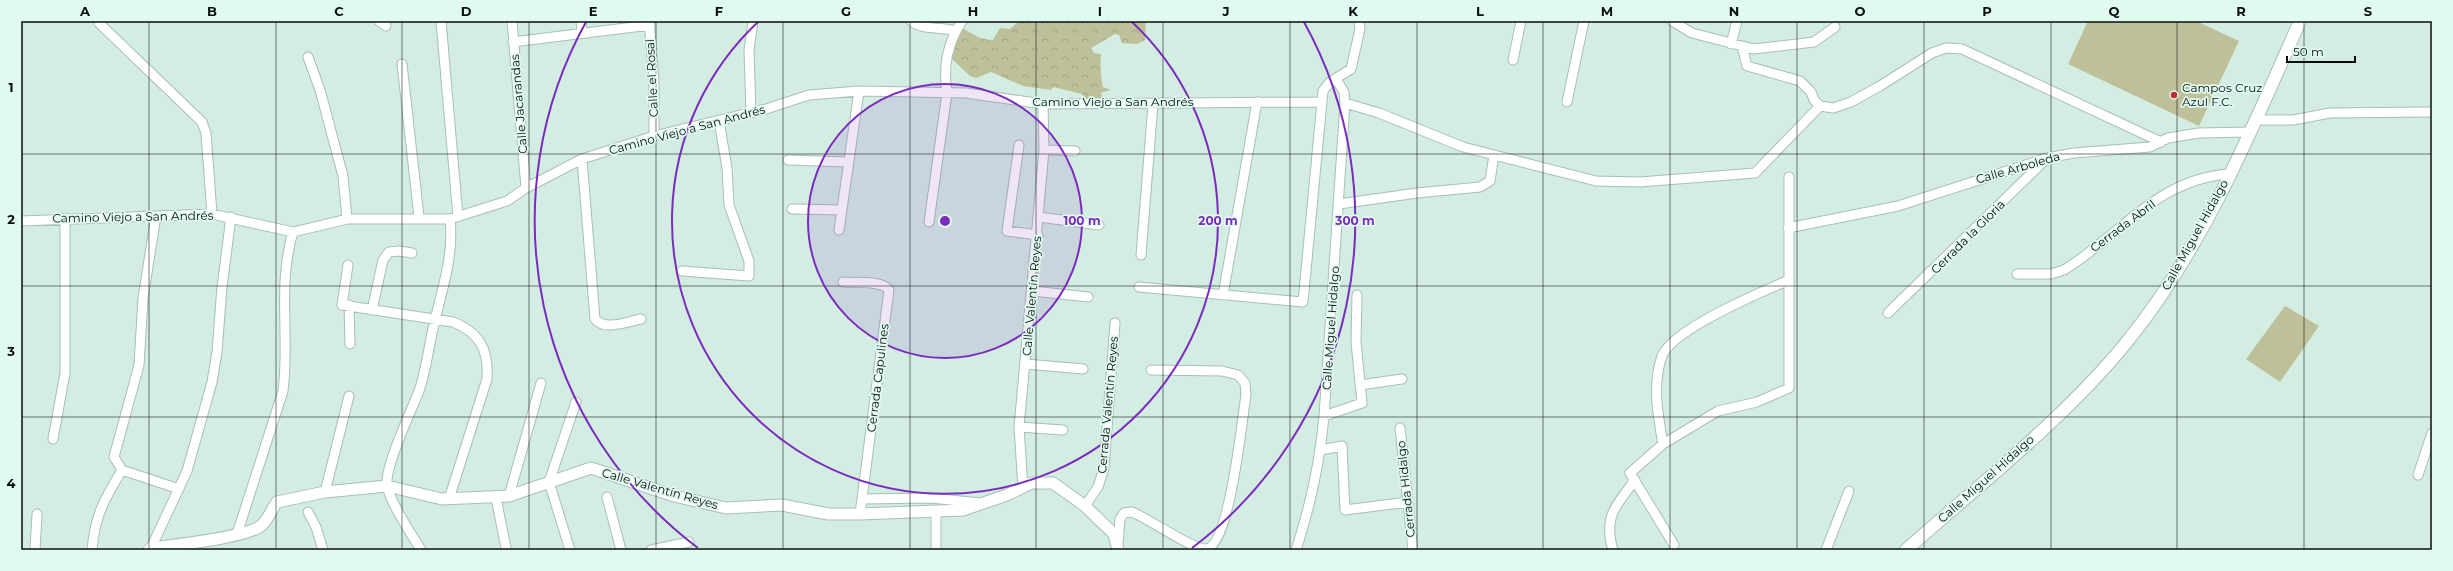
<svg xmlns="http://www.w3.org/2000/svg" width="2453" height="571" viewBox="0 0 2453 571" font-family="Montserrat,sans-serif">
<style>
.forest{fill:url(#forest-crowns)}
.garden{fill:#bec09a}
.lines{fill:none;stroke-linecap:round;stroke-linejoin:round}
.minor-casing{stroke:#a7bfb5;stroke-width:11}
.tertiary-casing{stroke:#a7bfb5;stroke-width:13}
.secondary-casing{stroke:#a7bfb5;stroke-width:14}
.minor{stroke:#fff;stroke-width:9}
.tertiary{stroke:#fff;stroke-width:11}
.secondary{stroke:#fff;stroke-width:12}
.grid{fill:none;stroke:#070f0c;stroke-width:1;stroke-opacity:0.55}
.ring{fill:none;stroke:#7b2cbf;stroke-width:2}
.poi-dot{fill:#bc2b3d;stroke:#e1faf0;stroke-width:1.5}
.labels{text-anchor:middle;stroke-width:3.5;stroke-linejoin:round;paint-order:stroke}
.street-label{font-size:12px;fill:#070f0c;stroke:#e1faf0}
.poi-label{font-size:12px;fill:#070f0c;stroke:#e1faf0;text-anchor:start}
.centre{fill:#7b2cbf;stroke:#e1faf0;stroke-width:2}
.ring-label{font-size:12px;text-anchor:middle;font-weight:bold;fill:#7b2cbf;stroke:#e1faf0;stroke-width:3.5;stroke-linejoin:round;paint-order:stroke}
.neatline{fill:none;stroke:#070f0c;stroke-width:1.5}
.grid-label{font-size:13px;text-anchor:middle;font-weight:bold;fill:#070f0c}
</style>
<defs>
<pattern id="forest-crowns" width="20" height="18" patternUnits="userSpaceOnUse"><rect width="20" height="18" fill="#bec09a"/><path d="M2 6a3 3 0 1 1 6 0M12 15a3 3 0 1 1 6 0" fill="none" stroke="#a2a484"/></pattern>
</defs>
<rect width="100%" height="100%" fill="#d4ede2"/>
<path class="forest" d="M1019,21H1146L1145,40L1137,44L1122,43L1119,35L1115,34L1091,48L1094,53L1101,54C1100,60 1101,82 1103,87L1111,90L1100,93L1102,95L1101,105L1085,98L1082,94L1053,87L1051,90L1023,86L991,72L976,78L970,76L952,59L960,27C972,33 979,40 993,40L1000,28L1010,29Z"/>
<path class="garden" d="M2088,21H2196L2239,41L2199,126L2068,64Z
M2285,306L2319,326L2280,382L2246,359Z"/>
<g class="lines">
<defs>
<path id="minor" d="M379,21L386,26
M441,21L458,217
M512,21L526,188
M581,21L582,33
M649,21L654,81V136
M911,21C924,31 940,26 956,31
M1672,21L1692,33L1754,49L1814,42L1835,27
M99,23L202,122L206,133L212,214
M513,42L650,25
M1731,44L1737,21
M1742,46L1747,66L1800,81L1811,92L1814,100L1820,106L1833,108L1851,102L1880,86L1932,53L1946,48L1962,49L2161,142
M308,57L320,90L343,176L347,219
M1513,60L1521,21
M402,64L419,217
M1567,102L1584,21
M1345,103L1379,113L1463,147L1596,181L1640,182L1755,173L1820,106
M751,113L749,50L753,21
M2256,120H2293L2330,113L2432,112
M1019,145L1007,231L1038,235
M1044,150L1075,151
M582,159L595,319C605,331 626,322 641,319
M788,160L848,162
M1339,204L1417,193L1480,187L1490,181L1494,155
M792,209L842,210
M1039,217L1099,225
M21,221L212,214L293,232L347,219H450L507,201L526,188L582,159L654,136L766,109L809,95L859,91L966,93L1043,104L1321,102
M929,222L947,93C943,66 947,44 962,21
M1788,228L1898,206L2047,158L2074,153L2150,147L2168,138L2199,133L2251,132
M839,230L859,91
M1141,255L1153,104
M348,265L342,305L453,322C480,333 489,350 487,379L449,499
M682,271L749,276V261L729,205L727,168L719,121
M2017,274H2051L2064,270C2121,235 2157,179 2229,174
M843,282C854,283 882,280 889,290L860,514
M1139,287L1303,302L1323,91L1330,82L1351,69L1360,29L1359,21
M1033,291L1088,297
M1223,295L1257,102
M349,305L350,344
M372,310L383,260L389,252L399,251L412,253
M1888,313L2047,158
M1026,364L1083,369
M1360,385L1402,379
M1324,416L1362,403L1356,342L1357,295
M1019,427L1063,430
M1400,428L1413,550
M53,439L65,373V218
M1663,444L1718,411L1757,402L1789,388V177
M1321,450L1342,446L1345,510L1408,502
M122,470L179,489
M2418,475L2432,433
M1023,488L1019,427L1044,150L1043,104
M325,492L349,396
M509,496L541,383
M607,497L621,550
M496,498L506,548
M862,499L930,498L981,503
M1085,506L1098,487L1104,468L1115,323
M308,512L316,527L323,550
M237,534L283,391C290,337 277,286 293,232
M1118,544L1120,519L1124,513L1132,512C1148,518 1193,550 1206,549C1230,546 1242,419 1246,395L1245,383L1238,375L1222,371L1151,370
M1674,545L1630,473L1663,444C1658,417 1652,384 1662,356C1673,329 1761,292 1789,280
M35,550L37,514
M92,550C95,515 104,500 122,470L114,457L139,365L143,298L156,216
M153,550L151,548L187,471L212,382L217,352L222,287L231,217
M421,550C412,535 389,501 387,485C385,466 411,411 419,391C427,368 429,343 435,320C443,286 454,254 450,219
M570,550L549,482L576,402
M651,550L689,542
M936,550V511
M1296,550C1310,507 1320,462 1324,416L1345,103L1344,92L1336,79
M1613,550C1603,516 1616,506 1635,480
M1826,550L1849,491"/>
<path id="tertiary" d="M149,550L151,548C173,545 247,538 262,525C268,519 272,509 277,502L325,492L387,486L442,499L509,496L591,468L674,496L726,508L782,505L828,514H860L963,510L1007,495L1031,483H1053L1085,506L1114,534L1118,550"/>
<path id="secondary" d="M1906,550C1979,485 2065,418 2126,343C2203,249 2251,131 2300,21"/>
</defs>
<use href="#minor" class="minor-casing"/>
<use href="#tertiary" class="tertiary-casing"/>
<use href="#secondary" class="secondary-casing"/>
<use href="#minor" class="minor"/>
<use href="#tertiary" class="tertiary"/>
<use href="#secondary" class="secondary"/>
</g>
<path class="grid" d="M149,21V550M276,21V550M402,21V550M529,21V550M656,21V550M783,21V550M910,21V550M1036,21V550M1163,21V550M1290,21V550M1417,21V550M1543,21V550M1670,21V550M1797,21V550M1924,21V550M2051,21V550M2177,21V550M2304,21V550M21,154H2432M21,286H2432M21,417H2432"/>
<circle cx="945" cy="221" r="137" fill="#7b2cbf" fill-opacity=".12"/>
<g class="ring">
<circle cx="945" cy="221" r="137"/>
<path d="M1131 21A273 273 0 1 1 759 21"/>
<path d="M698 548A410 410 0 0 1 586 22M1304 22A410 410 0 0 1 1192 548"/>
</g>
<circle class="poi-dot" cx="2174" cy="95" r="4"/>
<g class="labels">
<g class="street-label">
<text transform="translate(652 78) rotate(-93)" y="4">Calle el Rosal</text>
<text x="1113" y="106">Camino Viejo a San Andrés</text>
<text transform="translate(519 104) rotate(-95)" y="4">Calle Jacarandas</text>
<text transform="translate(687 130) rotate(-15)" y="4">Camino Viejo a San Andrés</text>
<text transform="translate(2018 168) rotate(-16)" y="4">Calle Arboleda</text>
<text transform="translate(133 217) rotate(-1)" y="4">Camino Viejo a San Andrés</text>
<text transform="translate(2123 226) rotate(-37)" y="4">Cerrada Abril</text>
<text transform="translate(2195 235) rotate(-61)" y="4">Calle Miguel Hidalgo</text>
<text transform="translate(1968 237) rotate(-45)" y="4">Cerrada la Gloria</text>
<text transform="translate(1032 296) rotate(-85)" y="4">Calle Valentín Reyes</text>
<text transform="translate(1331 328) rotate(-86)" y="4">Calle Miguel Hidalgo</text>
<text transform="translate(878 378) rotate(-83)" y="4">Cerrada Capulines</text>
<text transform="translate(1108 405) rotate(-85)" y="4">Cerrada Valentín Reyes</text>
<text transform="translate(1986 479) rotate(-42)" y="4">Calle Miguel Hidalgo</text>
<text transform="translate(660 489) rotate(16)" y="4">Calle Valentín Reyes</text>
<text transform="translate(1406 489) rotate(-96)" y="4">Cerrada Hidalgo</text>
</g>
<g class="poi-label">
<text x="2182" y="92">Campos Cruz<tspan x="2182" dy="14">Azul F.C.</tspan></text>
</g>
</g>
<circle cx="945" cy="221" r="6" class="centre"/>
<g class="ring-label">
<text x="1082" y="225">100 m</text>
<text x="1218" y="225">200 m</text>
<text x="1355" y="225">300 m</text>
</g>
<rect width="2453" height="571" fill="none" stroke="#e1faf0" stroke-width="44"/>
<path d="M2287 56v6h68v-6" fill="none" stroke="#070f0c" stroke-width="2"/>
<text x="2293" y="56" font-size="12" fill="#070f0c" stroke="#e1faf0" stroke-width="3" paint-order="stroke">50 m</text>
<rect x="22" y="22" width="2409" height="527" class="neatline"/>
<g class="grid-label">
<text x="85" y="16">A</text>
<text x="212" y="16">B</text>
<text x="339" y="16">C</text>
<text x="466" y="16">D</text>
<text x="593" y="16">E</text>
<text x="719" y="16">F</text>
<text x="846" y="16">G</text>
<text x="973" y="16">H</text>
<text x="1100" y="16">I</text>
<text x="1226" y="16">J</text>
<text x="1353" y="16">K</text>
<text x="1480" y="16">L</text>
<text x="1607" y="16">M</text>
<text x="1734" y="16">N</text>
<text x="1860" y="16">O</text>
<text x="1987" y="16">P</text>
<text x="2114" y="16">Q</text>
<text x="2241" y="16">R</text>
<text x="2368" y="16">S</text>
<text x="11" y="92">1</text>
<text x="11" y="224">2</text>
<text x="11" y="356">3</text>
<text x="11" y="488">4</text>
</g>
</svg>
